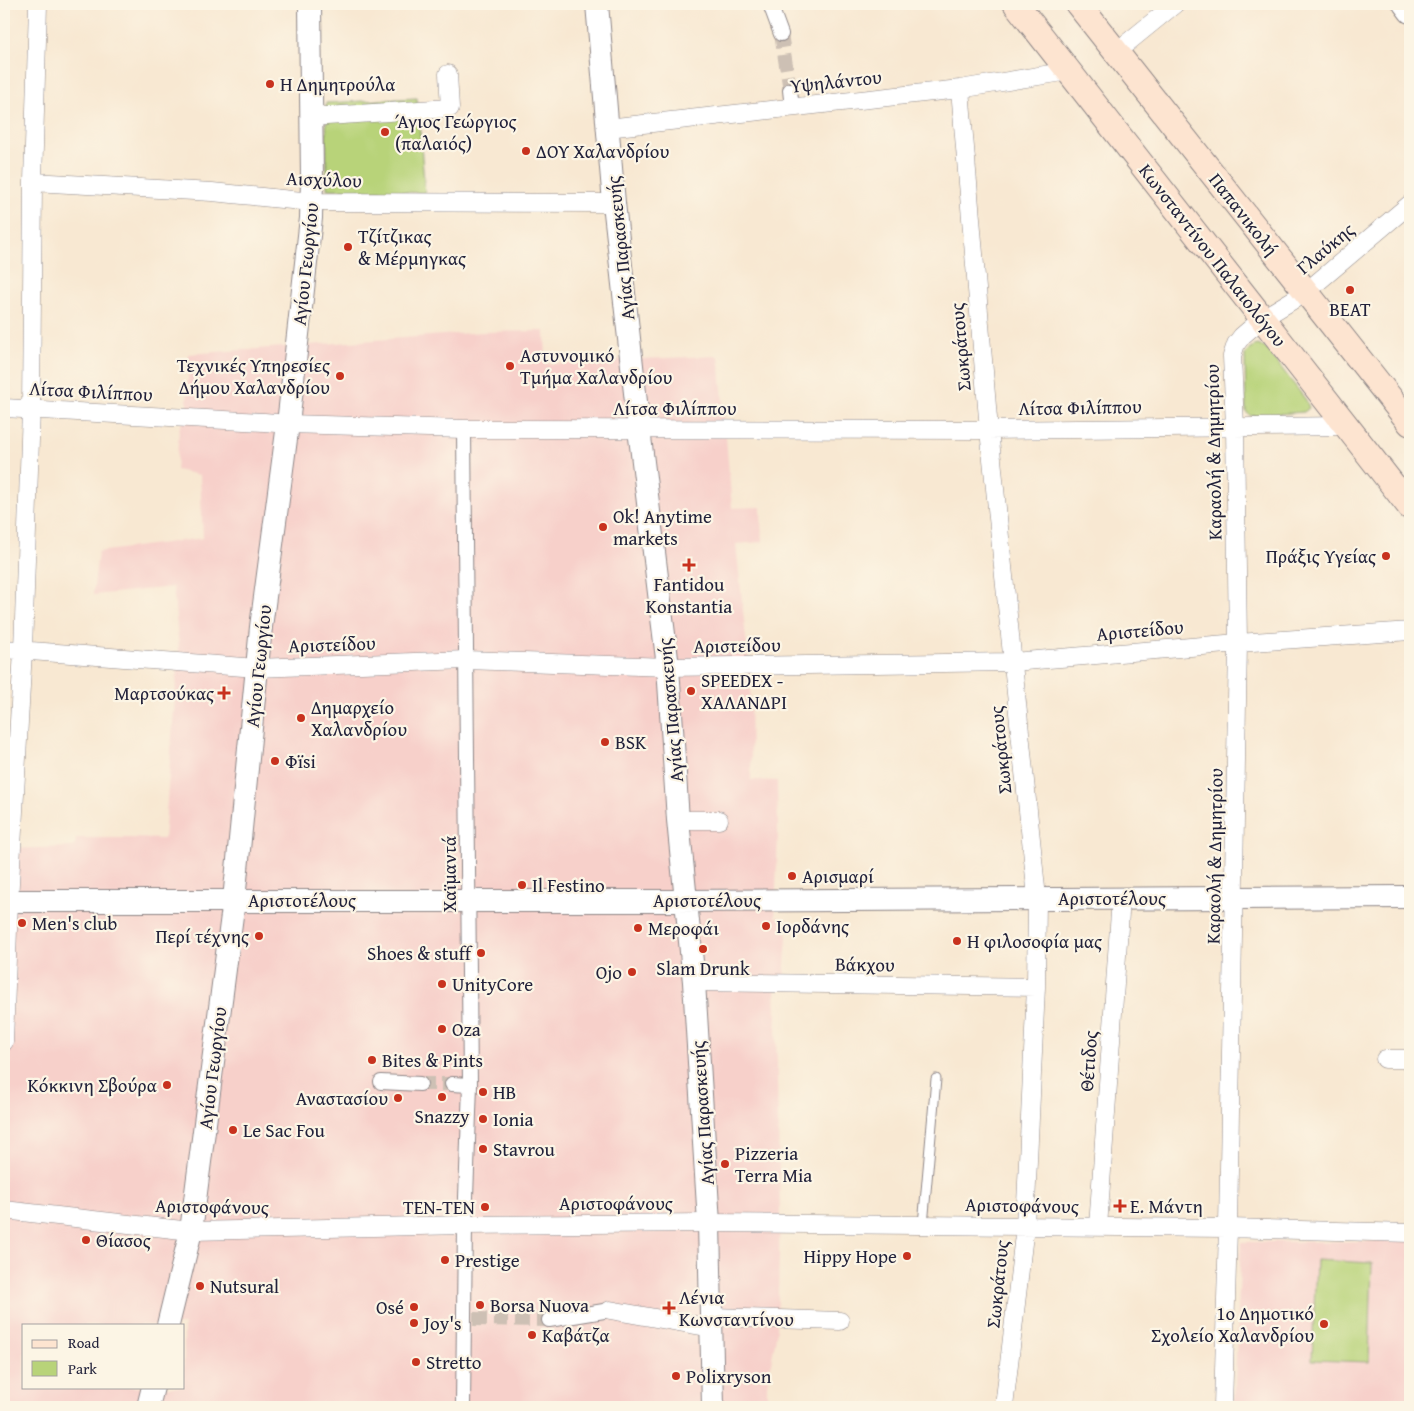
<svg xmlns="http://www.w3.org/2000/svg" width="1414" height="1411" viewBox="0 0 1414 1411" font-family="'Gentium Book Plus',serif">
<style>
.built{fill:#f7d0ca;fill-rule:evenodd}
.green{fill:#b8d379;stroke:#6d7a5a}
.lines{fill:none;stroke-linecap:round;stroke-linejoin:round}
.pedestrian-tunnel{stroke:#cdc0b4;stroke-width:14;stroke-dasharray:14 7;stroke-linecap:butt}
.service-casing{stroke:#8d8586;stroke-width:11}
.pedestrian-casing{stroke:#8d8586;stroke-width:16}
.minor-casing{stroke:#8d8586;stroke-width:19}
.tertiary-casing{stroke:#8d8586;stroke-width:24}
.secondary-casing{stroke:#8d8586;stroke-width:27}
.service{stroke:#fff;stroke-width:9}
.pedestrian{stroke:#fff;stroke-width:14}
.minor{stroke:#fff;stroke-width:18}
.tertiary{stroke:#fff;stroke-width:22}
.secondary{stroke:#fde4d0;stroke-width:25}
.poi-dot{fill:#c8321e;stroke:#fcf5e5;stroke-width:2}
.labels{text-anchor:middle;stroke-width:4.5;stroke-linejoin:round;paint-order:stroke}
.street-label{font-size:19px;fill:#22223b;stroke:#fcf5e5}
.poi-label{font-size:19px;fill:#22223b;stroke:#fcf5e5;text-anchor:start}
</style>
<rect width="100%" height="100%" fill="#fcf5e5"/>
<filter id="ink" filterUnits="userSpaceOnUse"><feTurbulence type="fractalNoise" baseFrequency=".02" numOctaves="2"/><feDisplacementMap in="SourceGraphic" scale="10" xChannelSelector="R" yChannelSelector="G"/><feConvolveMatrix kernelMatrix="1 2 1 2 8 2 1 2 1" color-interpolation-filters="sRGB"/></filter>
<filter id="wash" filterUnits="userSpaceOnUse"><feTurbulence type="fractalNoise" baseFrequency=".0096" numOctaves="4" result="noise"/><feDisplacementMap in="SourceGraphic" scale="20" xChannelSelector="R" yChannelSelector="G"/><feGaussianBlur stdDeviation="1.12" result="paint"/><feColorMatrix in="noise" values="0 0 0 0 0 0 0 0 0 0 0 0 0 0 0 0 0 1.4 0 .05"/><feComposite in="paint" operator="in"/></filter>
<g filter="url(#wash)">
<rect width="100%" height="100%" fill="#f8e8d2"/>
<path class="built" d="M545,331L546,364H566L612,360L719,356L732,508L761,507L762,542L736,544L750,676L751,780L777,781L778,831L775,917L785,918L787,936L784,978H775L780,1213L777,1331L767,1384V1407H4V849L75,847L76,838H129L164,839L179,647L173,587L93,595L98,552L203,538L200,475L176,470L179,430L187,409L189,354L483,332ZM24,1325H184V1387H24Z
M1410,1241V1407H1234L1241,1242Z"/>
<path class="green" d="M417,98L425,193L327,189L326,103Z
M1257,345L1266,348L1306,400L1309,408L1304,412L1251,416L1246,412L1245,355L1250,348Z
M1316,1260L1372,1263L1369,1362L1312,1360Z"/>
</g>
<g filter="url(#ink)">
<g class="lines">
<path class="pedestrian-tunnel" d="M781,34L790,90
M420,1084H452
M473,1319L549,1320"/>
<defs>
<path id="service" d="M923,1225L936,1079"/>
<path id="pedestrian" d="M770,4L781,34
M790,90L792,108
M381,1082L420,1084
M452,1084L470,1085
M549,1320L610,1310
M463,1407L465,1225L470,1085L464,429"/>
<path id="minor" d="M1116,52L1175,4
M960,89L989,430L1037,898L1036,987L1025,1226L1004,1407
M311,117L450,108L448,74
M607,128L960,89L1069,71
M33,182L212,192L312,202L614,203
M4,408L264,422L288,424L464,429L989,430L1347,426
M4,649L257,668L466,660L668,667L1013,662L1238,643L1410,631
M678,820H719
M694,982L1036,987
M4,1042L9,901L23,650L31,409L33,182L38,4
M1385,1059H1410
M4,1210L191,1231L465,1225L709,1223L1228,1228L1410,1233
M1098,1227L1121,898
M610,1310L712,1328
M712,1317L840,1321
M1223,1407L1228,1228L1238,643L1235,427L1232,356L1236,344L1242,336L1263,318L1306,292L1410,204"/>
<path id="tertiary" d="M597,4L614,203L639,429L668,667L678,820L694,982L709,1223L713,1407
M1404,4L1410,12
M4,901H674L1410,897
M168,1325L191,1231L234,900L261,627L288,424L311,218L312,179L310,4
M148,1407L153,1387"/>
<path id="secondary" d="M1016,4L1410,507
M1078,4L1410,423"/>
</defs>
<use href="#service" class="service-casing"/>
<use href="#pedestrian" class="pedestrian-casing"/>
<use href="#minor" class="minor-casing"/>
<use href="#tertiary" class="tertiary-casing"/>
<use href="#secondary" class="secondary-casing"/>
<use href="#service" class="service"/>
<use href="#pedestrian" class="pedestrian"/>
<use href="#minor" class="minor"/>
<use href="#tertiary" class="tertiary"/>
<use href="#secondary" class="secondary"/>
</g>
</g>
<g class="poi-dot">
<circle cx="270" cy="84" r="5"/>
<circle cx="385" cy="132" r="5"/>
<circle cx="526" cy="151" r="5"/>
<circle cx="348" cy="247" r="5"/>
<circle cx="1350" cy="290" r="5"/>
<circle cx="510" cy="366" r="5"/>
<circle cx="340" cy="376" r="5"/>
<circle cx="603" cy="527" r="5"/>
<circle cx="1386" cy="556" r="5"/>
<path d="M686.5 557.5h5v5h5v5h-5v5h-5v-5h-5v-5h5z"/>
<circle cx="691" cy="691" r="5"/>
<path d="M221.5 685.5h5v5h5v5h-5v5h-5v-5h-5v-5h5z"/>
<circle cx="301" cy="718" r="5"/>
<circle cx="605" cy="742" r="5"/>
<circle cx="275" cy="761" r="5"/>
<circle cx="792" cy="876" r="5"/>
<circle cx="522" cy="885" r="5"/>
<circle cx="22" cy="923" r="5"/>
<circle cx="766" cy="926" r="5"/>
<circle cx="638" cy="928" r="5"/>
<circle cx="259" cy="936" r="5"/>
<circle cx="957" cy="941" r="5"/>
<circle cx="703" cy="949" r="5"/>
<circle cx="481" cy="953" r="5"/>
<circle cx="632" cy="972" r="5"/>
<circle cx="442" cy="984" r="5"/>
<circle cx="442" cy="1029" r="5"/>
<circle cx="372" cy="1060" r="5"/>
<circle cx="167" cy="1085" r="5"/>
<circle cx="483" cy="1092" r="5"/>
<circle cx="442" cy="1097" r="5"/>
<circle cx="398" cy="1098" r="5"/>
<circle cx="483" cy="1119" r="5"/>
<circle cx="233" cy="1130" r="5"/>
<circle cx="483" cy="1149" r="5"/>
<circle cx="725" cy="1164" r="5"/>
<path d="M1117.5 1198.5h5v5h5v5h-5v5h-5v-5h-5v-5h5z"/>
<circle cx="485" cy="1207" r="5"/>
<circle cx="86" cy="1240" r="5"/>
<circle cx="907" cy="1256" r="5"/>
<circle cx="445" cy="1260" r="5"/>
<circle cx="200" cy="1286" r="5"/>
<circle cx="480" cy="1305" r="5"/>
<circle cx="414" cy="1307" r="5"/>
<path d="M666.5 1300.5h5v5h5v5h-5v5h-5v-5h-5v-5h5z"/>
<circle cx="414" cy="1323" r="5"/>
<circle cx="1324" cy="1324" r="5"/>
<circle cx="532" cy="1335" r="5"/>
<circle cx="416" cy="1362" r="5"/>
<circle cx="676" cy="1376" r="5"/>
</g>
<g class="labels">
<g class="street-label">
<text transform="translate(836 81) rotate(-6)" y="7">Υψηλάντου</text>
<text transform="translate(324 179) rotate(2)" y="7">Αισχύλου</text>
<text transform="translate(1244 214) rotate(52)" y="7">Παπανικολή</text>
<text transform="translate(620 248) rotate(-96)" y="7">Αγίας Παρασκευής</text>
<text transform="translate(1325 248) rotate(-40)" y="7">Γλαύκης</text>
<text transform="translate(1213 255) rotate(52)" y="7">Κωνσταντίνου Παλαιολόγου</text>
<text transform="translate(305 264) rotate(-84)" y="7">Αγίου Γεωργίου</text>
<text transform="translate(960 347) rotate(-95)" y="7">Σωκράτους</text>
<text transform="translate(91 391) rotate(3)" y="7">Λίτσα Φιλίππου</text>
<text transform="translate(1080 407) rotate(-1)" y="7">Λίτσα Φιλίππου</text>
<text x="675" y="415">Λίτσα Φιλίππου</text>
<text transform="translate(1213 452) rotate(-91)" y="7">Καραολή &amp; Δημητρίου</text>
<text transform="translate(1140 630) rotate(-5)" y="7">Αριστείδου</text>
<text transform="translate(332 644) rotate(-2)" y="7">Αριστείδου</text>
<text transform="translate(737 645) rotate(-1)" y="7">Αριστείδου</text>
<text transform="translate(258 666) rotate(-84)" y="7">Αγίου Γεωργίου</text>
<text transform="translate(670 710) rotate(-95)" y="7">Αγίας Παρασκευής</text>
<text transform="translate(1000 750) rotate(-96)" y="7">Σωκράτους</text>
<text transform="translate(1214 856) rotate(-89)" y="7">Καραολή &amp; Δημητρίου</text>
<text transform="translate(449 874) rotate(-90)" y="7">Χαϊμαντά</text>
<text x="1112" y="905">Αριστοτέλους</text>
<text x="302" y="907">Αριστοτέλους</text>
<text x="707" y="907">Αριστοτέλους</text>
<text transform="translate(865 964) rotate(1)" y="7">Βάκχου</text>
<text transform="translate(1088 1061) rotate(-86)" y="7">Θέτιδος</text>
<text transform="translate(212 1068) rotate(-83)" y="7">Αγίου Γεωργίου</text>
<text transform="translate(702 1113) rotate(-94)" y="7">Αγίας Παρασκευής</text>
<text x="616" y="1210">Αριστοφάνους</text>
<text transform="translate(1022 1205) rotate(1)" y="7">Αριστοφάνους</text>
<text transform="translate(212 1206) rotate(1)" y="7">Αριστοφάνους</text>
<text transform="translate(997 1284) rotate(-84)" y="7">Σωκράτους</text>
</g>
<g class="poi-label">
<text x="280" y="91">Η Δημητρούλα</text>
<text x="395" y="128">Άγιος Γεώργιος<tspan x="395" dy="22">(παλαιός)</tspan></text>
<text x="536" y="158">ΔΟΥ Χαλανδρίου</text>
<text x="358" y="243">Τζίτζικας<tspan x="358" dy="22">&amp; Μέρμηγκας</tspan></text>
<text x="1350" y="316" text-anchor="middle">ΒΕΑΤ</text>
<text x="520" y="362">Αστυνομικό<tspan x="520" dy="22">Τμήμα Χαλανδρίου</tspan></text>
<text x="330" y="372" text-anchor="end">Τεχνικές Υπηρεσίες<tspan x="330" dy="22">Δήμου Χαλανδρίου</tspan></text>
<text x="613" y="523">Ok! Anytime<tspan x="613" dy="22">markets</tspan></text>
<text x="1376" y="563" text-anchor="end">Πράξις Υγείας</text>
<text x="689" y="591" text-anchor="middle">Fantidou<tspan x="689" dy="22">Konstantia</tspan></text>
<text x="701" y="687">SPEEDEX -<tspan x="701" dy="22">ΧΑΛΑΝΔΡΙ</tspan></text>
<text x="214" y="700" text-anchor="end">Μαρτσούκας</text>
<text x="311" y="714">Δημαρχείο<tspan x="311" dy="22">Χαλανδρίου</tspan></text>
<text x="615" y="749">BSK</text>
<text x="285" y="768">Φïsi</text>
<text x="802" y="883">Αρισμαρί</text>
<text x="532" y="892">Il Festino</text>
<text x="32" y="930">Men's club</text>
<text x="776" y="933">Ιορδάνης</text>
<text x="648" y="935">Μεροφάι</text>
<text x="249" y="943" text-anchor="end">Περί τέχνης</text>
<text x="967" y="948">Η φιλοσοφία μας</text>
<text x="471" y="960" text-anchor="end">Shoes &amp; stuff</text>
<text x="703" y="975" text-anchor="middle">Slam Drunk</text>
<text x="622" y="979" text-anchor="end">Ojo</text>
<text x="452" y="991">UnityCore</text>
<text x="452" y="1036">Oza</text>
<text x="382" y="1067">Bites &amp; Pints</text>
<text x="157" y="1092" text-anchor="end">Κόκκινη Σβούρα</text>
<text x="493" y="1099">HB</text>
<text x="388" y="1105" text-anchor="end">Αναστασίου</text>
<text x="442" y="1123" text-anchor="middle">Snazzy</text>
<text x="493" y="1126">Ionia</text>
<text x="243" y="1137">Le Sac Fou</text>
<text x="493" y="1156">Stavrou</text>
<text x="735" y="1160">Pizzeria<tspan x="735" dy="22">Terra Mia</tspan></text>
<text x="1130" y="1213">Ε. Μάντη</text>
<text x="475" y="1214" text-anchor="end">ΤΕΝ-ΤΕΝ</text>
<text x="96" y="1247">Θίασος</text>
<text x="897" y="1263" text-anchor="end">Hippy Hope</text>
<text x="455" y="1267">Prestige</text>
<text x="210" y="1293">Nutsural</text>
<text x="679" y="1304">Λένια<tspan x="679" dy="22">Κωνσταντίνου</tspan></text>
<text x="490" y="1312">Borsa Nuova</text>
<text x="404" y="1314" text-anchor="end">Osé</text>
<text x="1314" y="1320" text-anchor="end">1ο Δημοτικό<tspan x="1314" dy="22">Σχολείο Χαλανδρίου</tspan></text>
<text x="424" y="1330">Joy's</text>
<text x="542" y="1342">Καβάτζα</text>
<text x="426" y="1369">Stretto</text>
<text x="686" y="1383">Polixryson</text>
</g>
</g>
<rect width="1414" height="1411" fill="none" stroke="#fcf5e5" stroke-width="20"/>
<rect x="22" y="1324" width="162" height="65" fill="#fcf5e5" stroke="#a5a1a1"/>
<rect x="32" y="1340" width="25" height="8" fill="#fde4d0" stroke="#a5a1a1"/>
<text x="68" y="1348" font-size="15" fill="#22223b">Road</text>
<rect x="32" y="1361" width="25" height="15" fill="#b8d379" stroke="#a5a1a1"/>
<text x="68" y="1374" font-size="15" fill="#22223b">Park</text>
</svg>
